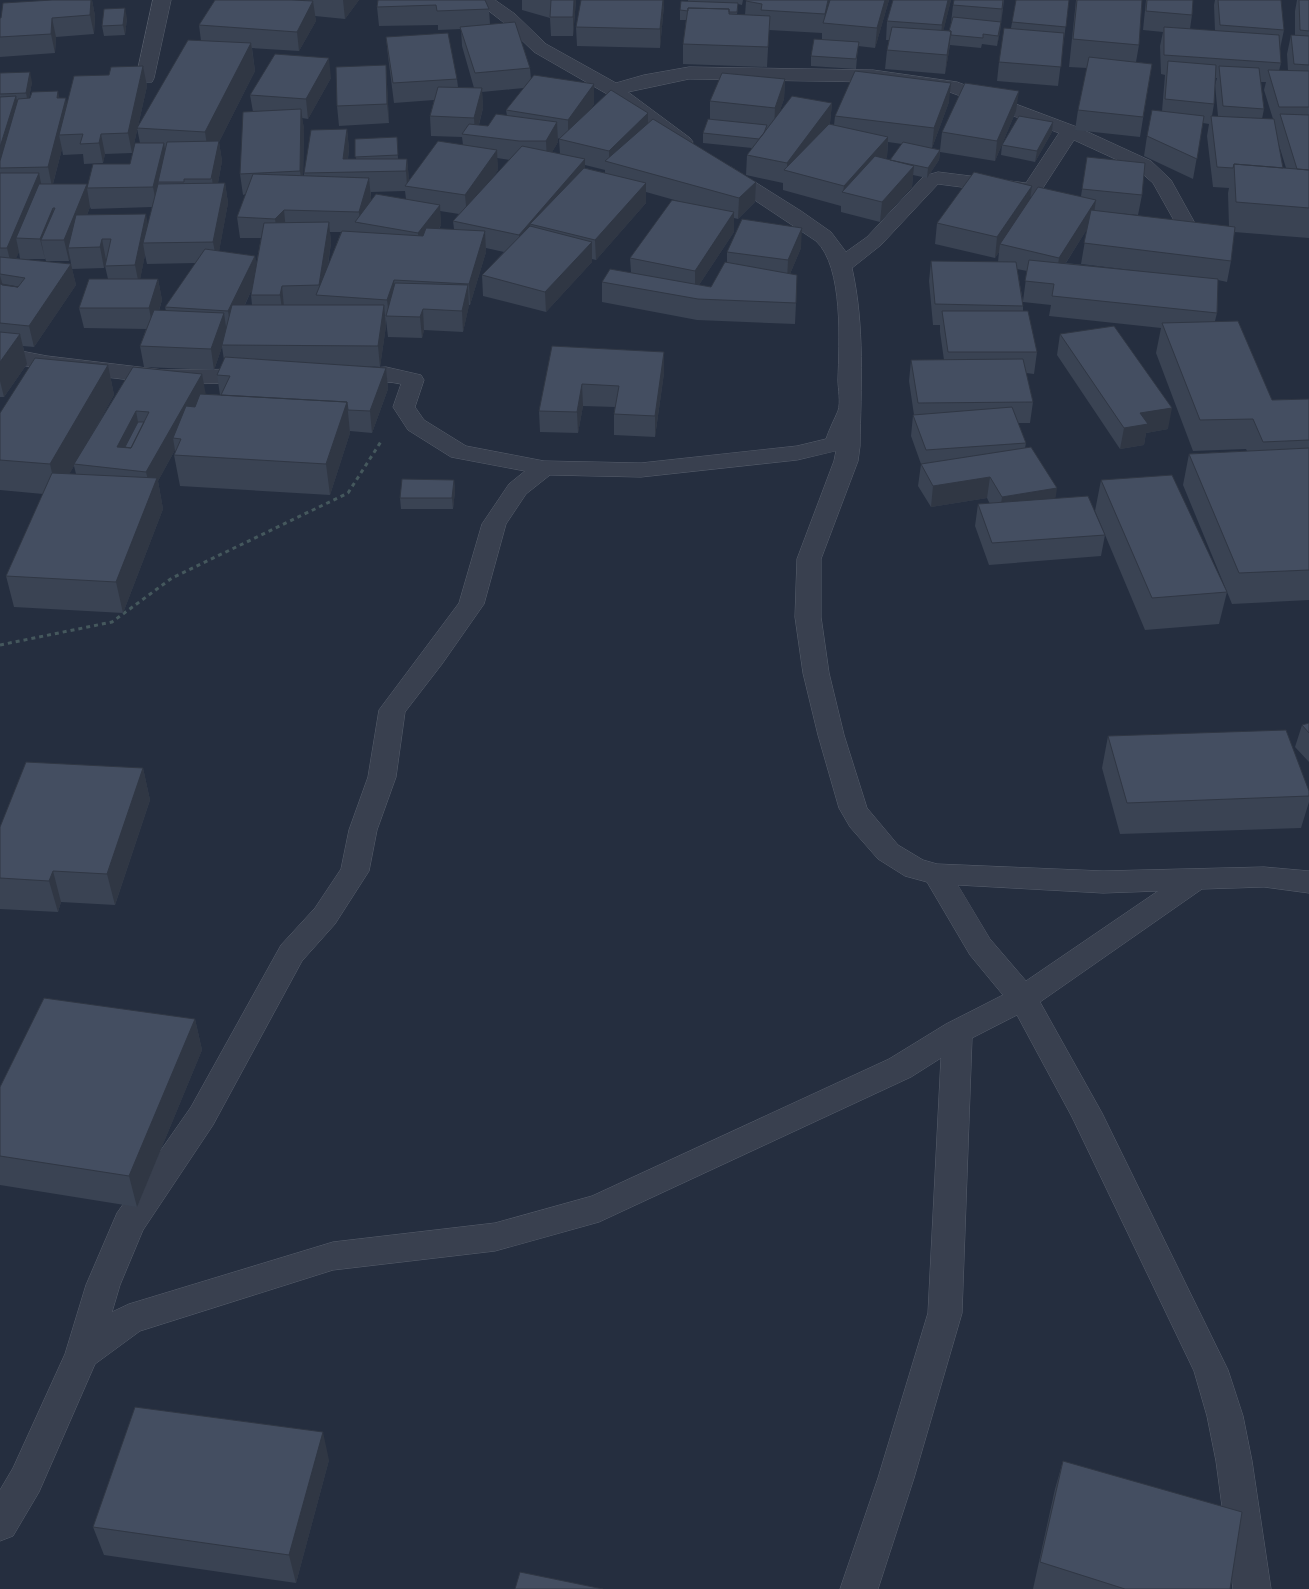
<svg xmlns="http://www.w3.org/2000/svg" width="1309" height="1589" viewBox="0 0 1309 1589" font-family="'DejaVu Sans',sans-serif">
<style>
.lines{fill:none;stroke-linecap:round;stroke-linejoin:round}
.street-casing{stroke:#575e6c;stroke-width:1}
.path{stroke:#45585d;stroke-width:3;stroke-dasharray:4 4;stroke-linecap:butt}
.street{fill:#39404f;fill-rule:evenodd}
.wall{fill:#3a4353;fill-rule:evenodd}
.shaded-wall{fill:#303744}
.building{fill:#444e61;stroke:#303744;fill-rule:evenodd}
</style>
<rect width="100%" height="100%" fill="#252e3f"/>
<g class="lines">
<defs>
<path id="street" d="M153,0H171L154,78L152,82H138L136,78Z
M475,0H495L515,14L546,44L616,83L644,75L689,67L873,70L957,82L1077,127L1151,161L1171,180L1202,236L1199,240L1192,242L1185,240L1153,183L1137,169L1074,140L1039,194L1032,196L938,184L881,245L852,268C865,326 861,387 860,446L858,461L821,559V617L829,673L844,735L867,808L898,845L923,860L937,864L1103,871L1264,867L1309,871V893L1264,887L1202,889L1040,1002L1102,1113L1228,1370L1243,1416L1252,1461L1271,1589H1233L1216,1461L1207,1416L1194,1371L1072,1117L1017,1015L972,1038L962,1313L914,1478L878,1589H840L878,1478L928,1313L941,1058L911,1077L599,1222L495,1251L333,1270L140,1331L95,1364L39,1492L13,1536L0,1541V1490L13,1468L65,1354L86,1285L117,1213L191,1107L281,945L315,908L341,869L349,830L368,777L379,710L459,603L482,524L509,484L525,471L451,457L408,430L393,407L401,384C380,379 360,385 340,380L337,375L340,370L386,367L421,375L424,380L415,407L424,420L466,446L544,461L641,463L797,446L826,439C829,430 834,420 838,411C841,402 838,389 838,380C839,344 844,267 816,241L717,175L714,171L717,167H731L801,211L831,232L846,252L867,237L924,176L938,172L1026,183L1059,133L947,91L873,82L689,79L628,92L690,138L693,142L690,146H676L607,94L534,52L503,22ZM836,451L834,461L797,559L795,617L803,673L818,735L839,808L850,827L878,859L905,876L927,882L970,955L1003,995L946,1024L889,1059L592,1196L495,1223L333,1242L129,1304L112,1312L120,1285L143,1230L213,1125L302,961L335,924L369,871L377,830L396,777L405,712L442,664L484,604L506,524L526,494L550,475L641,477L797,460ZM958,885L1103,893L1158,891L1026,981L990,939Z
M0,347L47,356L164,370L255,369L263,371L266,376L263,381L255,383L164,384L47,370L0,361Z"/>
</defs>
<use href="#street" class="street-casing"/>
<path class="path" d="M0,645L112,622L172,578L348,493L382,440"/>
<use href="#street" class="street"/>
</g>
<path class="wall" d="M52,0H92L95,16L94,34L56,37L55,53L0,57V18Z
M215,0H359L345,19L315,16L316,21L299,51L252,48L255,71L219,142L222,161L218,183H225L228,203L219,251L255,256L256,265L261,238H240L237,217L246,194L243,195L240,174L253,112L250,95L331,78L308,119L302,118L304,129L303,176H304V173L347,129L349,149L348,159H356L355,139L397,137L398,159H407L409,180L463,145L462,137L431,136L430,116L434,100L394,103L388,56L386,37L457,79L458,87L474,88L462,46L461,29L438,30V25L379,26L377,7L378,0L489,9L490,24L530,68L531,79L594,104L590,110L648,124L756,182L755,202L738,219L734,218V232L699,285L711,287L727,262V252L801,248L790,274L796,303L795,324L697,320L602,302V282L631,272L630,258L678,201L646,192V203L596,260L592,259V262L546,312L483,296L482,275L504,252L486,248V252L470,305H469L463,332L424,330L422,338L388,337L386,320V326L380,367L363,366L386,368L388,389L372,433L350,431V433L330,495L180,486L174,455L176,452L175,450L158,481L163,509L123,613L14,607L6,576L43,494L0,490V413L108,365L114,395L96,427L133,367L205,394L220,395L217,375L224,360L222,347L214,370L144,367L140,346L146,329L84,328L79,308L108,279L105,266L106,260L104,268L72,269L76,285L34,347L23,346L27,364L4,397H0V73L32,82L29,98H60L67,103L109,75L143,66L147,86L132,153L105,154L103,163L84,164L83,154L63,155L62,149L53,184H87V186L130,164L140,143L137,128L201,41L199,25ZM524,88L506,110L507,116L488,126L479,125L483,108L482,92ZM558,138L559,139L560,154L552,152L558,142ZM497,158L510,160L491,180L498,170ZM585,165L605,170V173L585,168ZM405,191L406,199L370,203L371,198V192ZM90,207L91,209L152,207L148,225L87,215ZM440,211L459,214L453,221L454,229H439L441,225ZM330,232H341L328,266L331,243ZM19,252L20,259L16,258ZM145,255L147,264L196,263L165,307L166,311H159L162,300L158,279H140ZM45,258L46,261H69L70,258L71,264L22,259H45ZM252,289L251,295L252,305H245ZM74,466L76,474H69Z
M522,0H576L573,36H551L550,18L522,10Z
M688,0H743L742,5L738,4L737,15H745L746,1L889,0L875,48L858,46L856,69L811,66V56L822,40V33L769,30L767,67L683,64V44L686,20H680V10L688,1Z
M893,0H951L943,31H949L951,23L953,5L1004,0L1000,32L997,46L982,44L981,48L950,45L945,74L885,69L887,50L889,40H886L887,21Z
M1016,0H1069L1058,86L997,81L999,62L1011,28Z
M1076,0H1142L1139,45L1136,62L1152,64L1140,137L1075,130L1078,110L1087,68L1069,67Z
M1146,0H1193L1192,15L1190,29L1215,31L1214,5L1215,0H1281L1284,30L1280,49L1281,63L1279,71H1288L1287,54L1291,35H1295V11L1297,0H1309V238L1234,232L1231,261L1227,282L1218,280L1217,313L1215,321L1272,400L1309,399V600L1232,604L1183,485L1189,454L1247,451L1246,449L1193,451L1156,353L1161,328L1049,316L1051,305L1023,302V311L1037,352L1034,374L1026,373L1033,402L1030,423H1018L1026,443L1025,448L1055,499L1105,535L1101,556L989,565L975,526L978,504H990L987,498L931,507L918,486L921,464L911,436L913,415H914L909,381L911,360H944L940,332V325H933L929,281L931,261L998,262L999,252L995,258L935,244L937,223L1032,186L1030,199L1081,196L1087,157L1142,195L1138,215L1095,211L1229,227L1228,193L1229,188L1213,187L1207,136L1209,124L1203,123L1193,179L1144,156L1147,136L1162,111L1165,75L1161,74L1160,46L1163,32L1143,30ZM1215,78H1217L1215,85L1218,116H1212L1214,104ZM1261,82H1266L1264,90L1273,119H1262L1264,109ZM1278,142L1286,168H1283ZM1087,229L1081,264L1147,272L1066,263ZM1017,269L1027,271L1023,301Z
M664,5L660,48L577,46L576,27Z
M127,18L125,35L104,36L102,26Z
M785,79L784,99L779,113L832,103L830,123V124L834,125L835,116L949,102L932,148L940,150L942,132L1016,111L995,161L940,152L939,160L927,178L913,175L912,187L880,222L841,212V206L783,190V183L746,175L747,155L752,148L703,143V133L710,119V101ZM888,142L902,144L890,160L885,159L887,157Z
M387,84L389,123L339,126L337,106Z
M1053,122L1052,132L1035,162L1001,155L1002,145Z
M1060,334L1168,429L1146,433L1144,445L1120,449L1057,355Z
M552,346L664,352V373L655,437L614,435V414L615,407L583,406L578,433L540,432L539,411Z
M454,480L455,491L453,509H401L400,498Z
M1101,480L1227,592L1219,624L1145,630L1095,511Z
M1309,723V762L1295,747L1302,725Z
M1108,736L1309,791V802L1301,828L1120,834L1102,768Z
M143,768L150,800L115,905L61,902L58,912L0,909V827Z
M195,1019L202,1050L137,1207L0,1185V1087Z
M329,1460L296,1583L104,1555L93,1527Z
M1063,1461L1230,1589H1033L1055,1489Z"/>
<path class="shaded-wall" d="M91,0H92L95,16L94,34L90,15Z
M343,0H359L345,19Z
M574,0H576L573,36V17Z
M663,0H664V5L660,48V29Z
M828,0H831L824,23L825,14Z
M885,0H889L875,48L877,28Z
M948,0H951L940,45L942,25Z
M1003,0L1000,32L997,46L1000,26Z
M313,1L316,21L299,51L297,32Z
M125,8L127,18L125,35L123,25Z
M52,18L56,37L55,53L51,34Z
M951,31L949,51L945,74L947,55Z
M251,43L255,71L219,142L222,161L215,199L205,132Z
M329,58L331,78L308,119L306,99Z
M386,65L387,84L389,123L387,104Z
M143,66L147,86L132,153L128,133Z
M30,72L32,82L28,103L26,93Z
M785,79L784,99L774,128L775,108Z
M951,83L949,102L932,148L934,128Z
M594,84V104L568,140V120Z
M482,88L483,108L476,135H475L474,118Z
M58,91L62,110L66,98L70,117L59,135L62,149L52,187L48,167Z
M1019,91L1016,111L995,161L997,141Z
M16,96L20,116L0,168V147Z
M832,103L830,123L794,173L787,170V163Z
M301,109L304,129L303,191L300,171Z
M648,113V133L609,162V151Z
M557,122L558,142L547,161L546,141Z
M1053,122L1052,132L1035,162L1037,151Z
M347,129L349,149L346,172L343,159Z
M101,134L105,154L103,163L99,143Z
M888,137L887,157L853,195L843,192L844,186Z
M164,143L167,163L158,182L160,194L157,207L153,187Z
M497,150L498,170L467,216L465,195Z
M940,150L939,160L927,178L928,168Z
M407,159L409,179L408,187L407,186L406,171Z
M585,159V179L530,224L531,243L520,256L519,235Z
M914,166L912,187L880,222L882,202Z
M39,173L43,193L16,238L19,252L12,268L7,248Z
M369,178L371,198L363,224L360,223L359,212Z
M756,182L755,202L738,219L739,198Z
M225,183L228,203L217,263L213,242Z
M646,183V203L596,260L595,240Z
M87,184L88,188H87L90,207L74,248H68L70,258L69,261L64,240Z
M1032,186L1029,206L1000,244L999,252L995,258L997,237Z
M1096,200L1093,220L1056,278L1059,258Z
M440,205L441,225L420,253L418,233Z
M53,208L58,228L41,240L45,259L40,239Z
M284,210L286,231L278,239L275,219Z
M734,212V232L695,291V271Z
M146,214L150,234L143,243L145,255L139,285L135,265Z
M329,222L331,243L323,296L321,295L319,285Z
M802,228L801,248L787,281L788,260Z
M485,231L486,252L470,305L469,284Z
M102,239L106,260L104,268L100,247Z
M592,242V262L546,312L545,292Z
M255,256L258,276L232,332L228,311Z
M71,264L76,285L34,347L29,326Z
M0,275L5,295L0,294Z
M158,279L162,300L153,329L149,308Z
M394,280L396,301L389,316L387,300Z
M468,285L469,306L463,332L462,311Z
M282,286L284,307L283,316L280,295Z
M384,305L386,326L380,367L378,346Z
M423,309L424,330L422,338L420,317Z
M224,313L227,334L222,345V347L214,370L211,349Z
M20,334L27,364L4,397L0,381V362Z
M664,352V373L655,437V416Z
M108,365L114,395L75,464H74V466L57,495L50,464Z
M386,368L388,389L372,433L370,411Z
M202,374L206,395L173,438L175,450L158,481L163,509L123,613L116,582L151,493L146,472Z
M582,384L583,406L578,433L577,412Z
M347,402L350,433L330,495L326,464Z
M1172,408L1168,429L1146,433L1144,445L1120,449L1124,428L1140,413Z
M136,411L140,433L127,458L117,447Z
M990,477L987,498L931,507L933,486Z
M454,480L455,491L453,509L452,498Z
M1057,488L1054,510L999,519L1002,497Z
M143,768L150,800L115,905L107,874Z
M53,871L61,902L58,912L49,881Z
M195,1019L202,1050L137,1207L129,1176Z
M323,1432L329,1460L296,1583L289,1555Z"/>
<path class="building" d="M52,0H91L90,15L52,18L51,34L0,37V18H1L3,3Z
M215,0H292L313,1L297,32L199,25Z
M378,0H485L489,9L437,11L436,5L377,7Z
M551,0H574L573,17H550Z
M581,0H663L660,29L576,27Z
M746,0H828L825,14L761,10L762,4L746,1Z
M830,0H885L877,28L823,23Z
M893,0H948L942,25L887,21Z
M954,0H1003L1002,9L953,5Z
M1016,0H1069L1066,27L1012,22Z
M1077,0H1142L1139,45L1073,39Z
M1147,0H1193L1192,15L1146,11Z
M1218,0H1281L1284,30L1220,25Z
M1299,0H1309V31L1300,30Z
M681,1L738,3L737,12H729V9L688,8V11L680,10Z
M125,8L123,25L102,26L104,9Z
M688,8L729,9V14L770,16L768,47L683,44Z
M953,17L1001,22L998,36L983,34V38L951,35V31H949Z
M515,22L530,68L475,73L460,27Z
M892,27L951,31L947,55L887,50Z
M1164,27L1279,35L1281,63L1164,55Z
M1004,28L1064,33L1061,67L999,62Z
M448,33L457,79L393,83L386,37Z
M1291,35L1309,36V65L1294,64Z
M814,39L859,42L856,59L811,56Z
M188,40L251,43L205,132L137,128Z
M275,54L329,58L306,99L250,95Z
M1089,57L1152,64L1143,117L1078,110Z
M1168,61L1216,65L1214,104L1165,99Z
M386,65L387,104L337,106L336,67Z
M143,66L128,133L101,134L99,143L80,144L83,134L59,135L74,76L109,75L111,67Z
M1219,66L1259,68L1264,109L1223,106Z
M1268,70L1309,71V107H1279Z
M855,71L951,83L934,128L835,116Z
M30,72L26,93L0,94V73Z
M722,73L785,79L775,108L710,101Z
M534,75L594,84L568,120L506,110Z
M965,83L1019,91L997,141L942,132Z
M438,87L482,88L474,118L430,116Z
M611,90L648,113L609,151L559,139Z
M58,91L57,98H66L48,167L0,168V161L18,99L30,98L32,92Z
M16,96L0,147V97Z
M792,96L832,103L787,163L747,155Z
M301,109L300,171L240,174L243,112Z
M1152,110L1204,116L1197,159L1147,136Z
M496,114L557,122L546,141H519L462,134L469,124L488,126Z
M1280,114L1309,115V170L1297,169Z
M1019,116L1053,122L1037,151L1002,145Z
M1211,116L1274,119L1283,168L1234,164L1233,168L1217,167Z
M653,119L756,182L739,198L605,161Z
M708,119L767,125L764,133L759,139L703,133Z
M829,124L888,137L844,186L784,170Z
M347,129L343,159H407L406,171L304,173L311,130Z
M397,137L398,155L355,157V139Z
M219,141L211,179H184V182H158L167,142Z
M438,141L497,150L465,195L405,186Z
M903,142L940,150L928,168L890,160Z
M135,143H164L153,187L87,188L93,164H130Z
M522,146L585,159L519,235L453,221Z
M875,156L914,166L882,202L842,192Z
M1087,157L1145,163L1142,195L1082,189Z
M1234,164L1309,170V208L1236,202Z
M584,168L646,183L595,240L530,224Z
M974,172L1032,186L997,237L937,223Z
M0,173H39L7,248H0Z
M253,174L369,178L359,212L284,210L275,219L237,217Z
M225,183L213,242L143,243L158,184Z
M39,184H87L64,240H41L55,208H53L40,239L16,238Z
M1038,187L1096,200L1059,258L1000,244Z
M376,194L440,205L418,233L355,222Z
M672,200L734,212L695,271L630,258Z
M1091,210L1235,227L1231,261L1084,243Z
M146,214L135,265L105,266L111,239H102L100,247L68,248L76,215Z
M742,219L802,228L788,260L727,252Z
M329,222L319,285L282,286L280,295H251L264,223Z
M530,226L592,242L545,292L482,275Z
M426,228L485,231L469,284L394,280L387,300L316,295L342,231L423,236Z
M205,249L255,256L228,311L165,307Z
M0,257L71,264L29,326L0,323V284L18,287L25,278L0,274Z
M1029,260L1218,279L1217,313L1052,296L1054,284L1025,281Z
M931,261L1016,262L1023,306L935,304Z
M725,262L797,275L796,303L698,299L602,282L610,269L711,287Z
M89,279H158L149,308H79Z
M395,283L468,285L462,311L423,309L420,317L386,316Z
M2,284L18,287L2,285Z
M232,305H384L378,346L222,345Z
M154,310L224,313L211,349L140,346Z
M942,311H1028L1037,352H948Z
M1238,321L1272,400L1309,399V440L1263,442L1253,419L1200,420L1162,323Z
M1114,326L1172,408L1140,413L1148,424L1124,428L1060,334Z
M0,332L20,334L0,362Z
M552,346L664,352L655,416L614,414L619,386L582,384L577,412L539,411Z
M225,357L386,368L370,411L348,410L347,402L221,395L230,376L217,375Z
M35,358L108,365L50,464L0,460V413Z
M1023,359L1033,402L918,403L911,360Z
M133,367L202,374L146,472L74,464ZM136,411L149,412L131,448L117,447Z
M200,394L347,402L326,464L174,455L181,439L173,438L186,406L195,407Z
M1012,407L1026,443L926,450L913,415Z
M138,422H144L131,448L125,447Z
M1031,447L1057,488L1002,497L990,477L933,486L921,464Z
M1309,448V570L1239,573L1189,454Z
M52,473L157,478L116,582L6,576Z
M1172,475L1227,592L1152,598L1101,480Z
M402,479L454,480L452,498H400Z
M1088,496L1105,535L992,543L978,504Z
M1309,723V733L1302,725Z
M1286,730L1309,791V796L1127,803L1108,736Z
M26,762L143,768L107,874L53,871L49,881L0,878V827Z
M44,998L195,1019L129,1176L0,1156V1087Z
M135,1407L323,1432L289,1555L93,1527Z
M1063,1461L1242,1512L1230,1589H1125L1040,1562Z
M520,1572L603,1589H515Z"/>
</svg>
